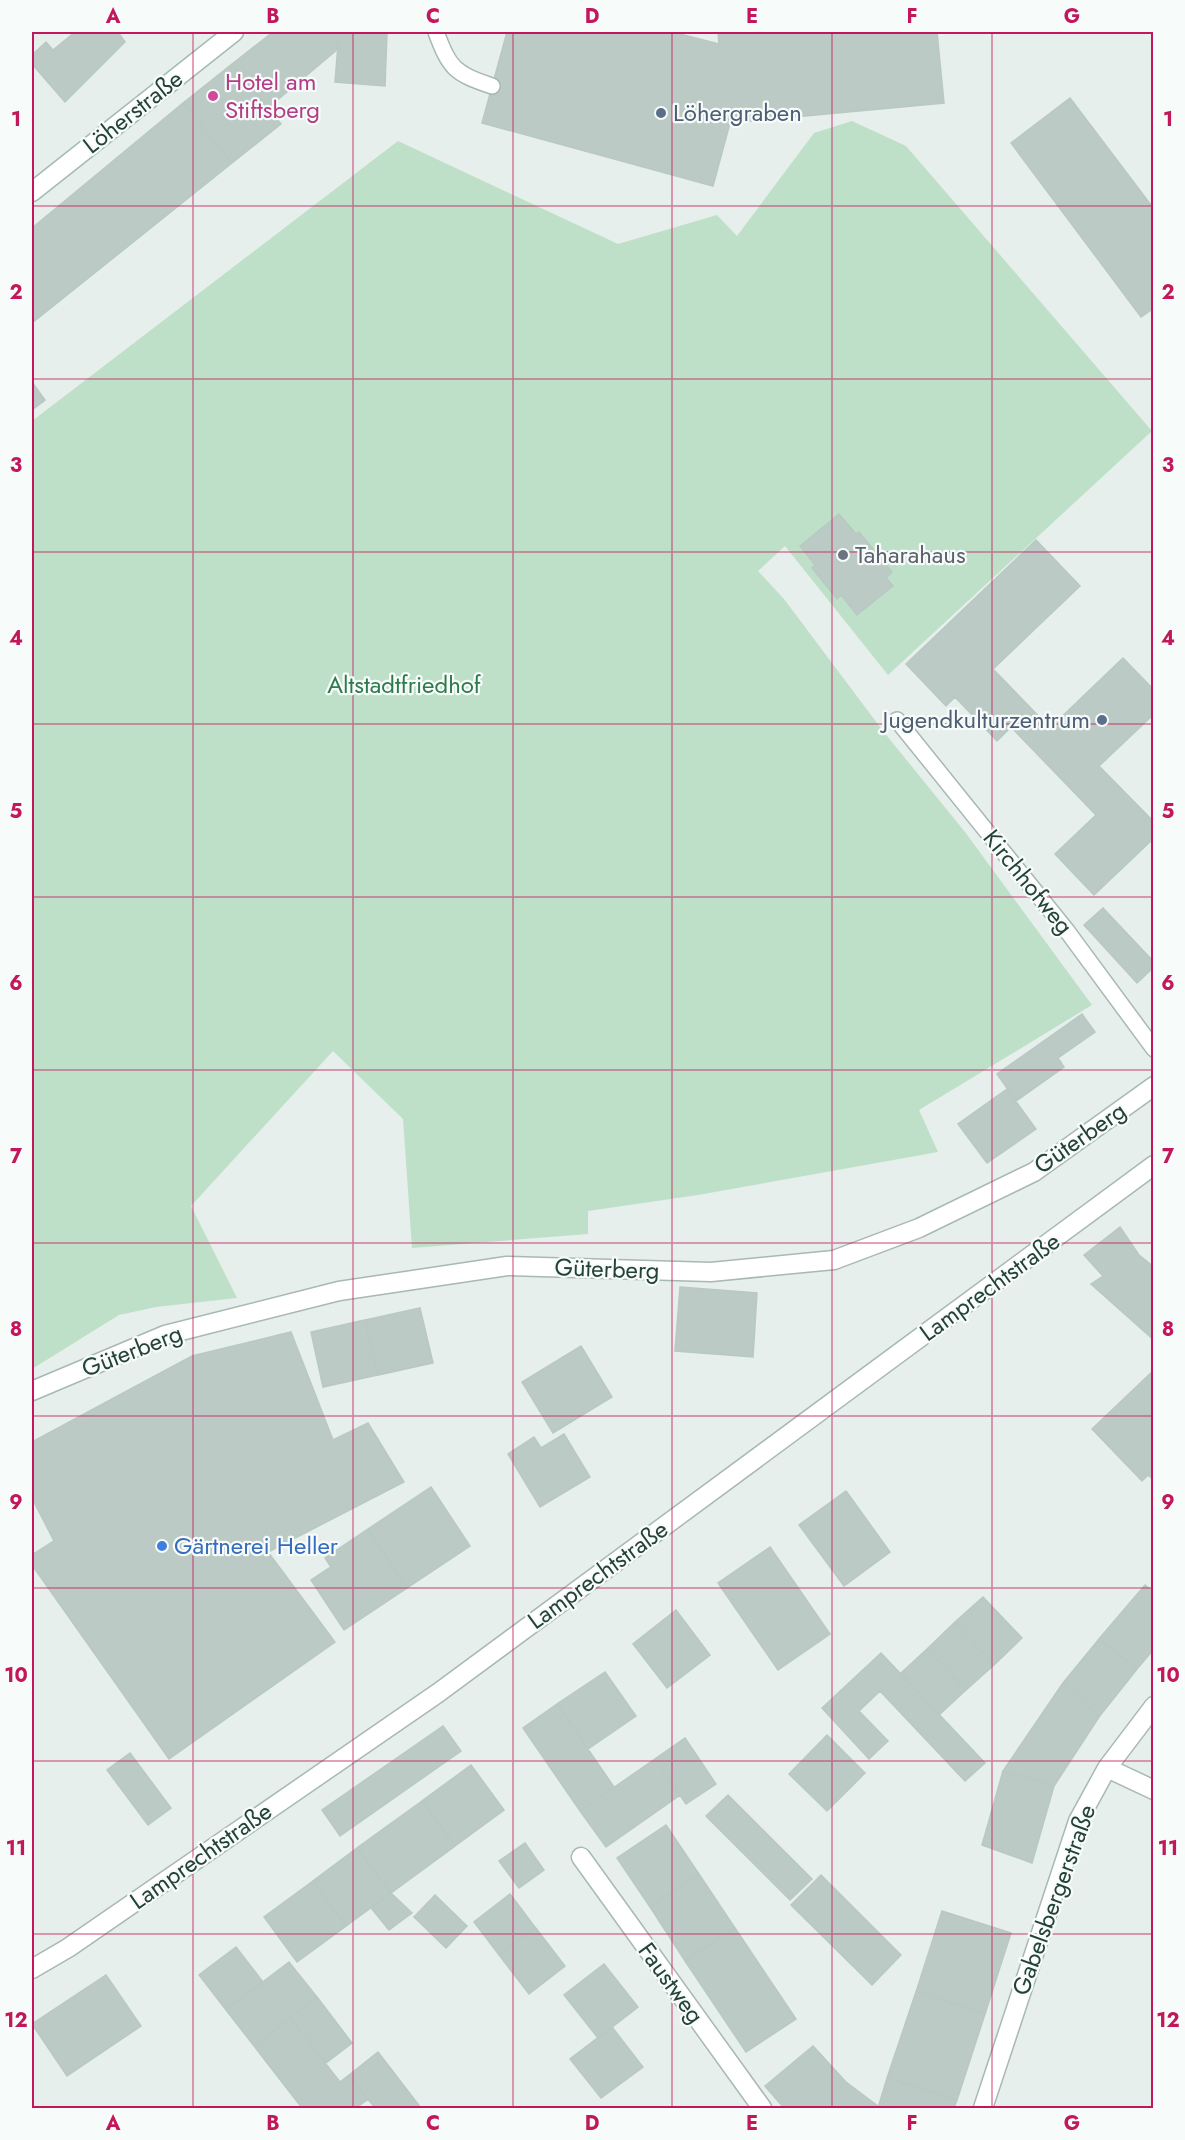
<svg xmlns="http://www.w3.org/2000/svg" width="1185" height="2140" viewBox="0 0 1185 2140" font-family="Jost,sans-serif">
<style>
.green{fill:#bfe0c8}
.building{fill:#bbcac4;stroke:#b8c9c2;stroke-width:1.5}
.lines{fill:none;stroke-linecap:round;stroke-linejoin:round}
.service-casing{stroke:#a8b8b2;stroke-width:18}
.minor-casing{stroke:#a8b8b2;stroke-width:21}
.secondary-casing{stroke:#a4bbb3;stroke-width:21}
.service{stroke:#fff;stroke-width:15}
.minor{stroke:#fff;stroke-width:18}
.secondary{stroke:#fff;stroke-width:18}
.grid{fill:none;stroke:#c2185b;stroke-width:1.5;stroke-opacity:0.55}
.hotel-dot{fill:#d1479c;stroke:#f7fbf9;stroke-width:2}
.service-dot{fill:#5c6f8a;stroke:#f7fbf9;stroke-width:2}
.worship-dot{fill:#6b7280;stroke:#f7fbf9;stroke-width:2}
.shop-dot{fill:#3f7fe0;stroke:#f7fbf9;stroke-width:2}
.labels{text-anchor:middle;stroke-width:4.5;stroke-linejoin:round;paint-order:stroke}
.hotel-label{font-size:24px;fill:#b23c85;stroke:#f7fbf9;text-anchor:start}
.street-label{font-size:24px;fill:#24423a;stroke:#f7fbf9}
.service-label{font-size:24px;fill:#4e5e75;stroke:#f7fbf9;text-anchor:start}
.worship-label{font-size:24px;fill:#5b616d;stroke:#f7fbf9;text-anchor:start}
.park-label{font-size:24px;fill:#2d7a4b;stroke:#f7fbf9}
.shop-label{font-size:24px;fill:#366cbe;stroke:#f7fbf9;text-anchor:start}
.neatline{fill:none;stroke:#c2185b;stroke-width:2}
.grid-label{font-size:20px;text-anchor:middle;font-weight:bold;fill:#c2185b}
</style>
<rect width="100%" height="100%" fill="#e6efeb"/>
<path class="green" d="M852,121L906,146L1152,431L888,675L785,546L758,571L784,599L883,731L965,832L1092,1005L919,1110L938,1152L698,1195L588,1211V1234L412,1248L403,1119L333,1051L191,1206L237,1298L156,1307L119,1315L32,1369V421L398,141L618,244L717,215L737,236L814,133Z"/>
<path class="building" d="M75,32H118L125,42L65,102L32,64V55L46,42L53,50Z
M273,32H339L338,49L268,108L232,64Z
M339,32H387L385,86L335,82Z
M507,32H672L719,44L718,32H937L944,103L730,123L713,186L482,123Z
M232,64L281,124L232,163L183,103Z
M1070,98L1154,209V308L1141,317L1011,143Z
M183,103L232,163L32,323V228Z
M32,382L45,400L32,410Z
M839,514L856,534L859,532L892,572L886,578L893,586L857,615L841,595L837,599L812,568L815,565L800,546Z
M1036,540L1080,586L993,669L1050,728L1123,658L1154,690V714L1099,766L1154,822V838L1094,895L1055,854L1096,815L1011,727L997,741L955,697L946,706L906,664Z
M1103,908L1154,962V967L1137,983L1084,925Z
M1082,1014L1095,1032L1058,1058L1064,1067L1016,1101L997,1074Z
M1007,1089L1036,1129L987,1163L958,1124Z
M1120,1227L1139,1255L1154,1267V1340L1091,1284L1103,1276L1084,1255Z
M680,1287L757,1293L753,1357L675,1351Z
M420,1308L433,1363L378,1375L365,1320Z
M365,1320L378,1375L323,1387L311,1332Z
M291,1332L333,1440L368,1423L404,1482L268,1552L335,1642L169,1759L32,1565V1555L54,1541L32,1498V1442L192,1356Z
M581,1346L612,1397L553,1433L522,1382Z
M1154,1370V1480L1148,1475L1142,1481L1092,1429Z
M564,1434L590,1477L540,1507L508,1454L534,1437L541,1448Z
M431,1487L470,1546L407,1588L368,1529Z
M846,1491L890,1552L844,1586L799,1525Z
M368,1529L407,1588L344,1630L311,1580L331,1567L325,1558Z
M770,1547L830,1634L778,1670L718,1583Z
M1145,1585L1154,1592V1649L1137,1669L1099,1639Z
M983,1597L1022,1638L994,1665L955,1622Z
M676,1610L710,1655L667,1688L633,1644Z
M955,1622L994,1665L966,1690L927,1649Z
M1099,1639L1137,1669L1099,1717L1063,1683Z
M927,1649L966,1690L939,1715L901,1673Z
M881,1653L985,1763L965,1781L880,1691L859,1711L888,1741L869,1759L822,1708Z
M605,1672L636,1716L588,1749L557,1704Z
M1063,1683L1099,1717L1054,1786L1003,1771Z
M557,1704L614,1787L580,1811L523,1728Z
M443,1726L461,1751L340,1836L322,1810Z
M827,1735L865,1773L827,1811L789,1774Z
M685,1738L716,1784L686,1804L655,1759Z
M130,1753L171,1808L148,1825L107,1770Z
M655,1759L680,1795L606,1847L580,1811Z
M471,1765L504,1810L455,1846L422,1801Z
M1003,1771L1054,1786L1032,1863L982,1845Z
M728,1795L812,1879L790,1900L706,1816Z
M422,1801L455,1846L391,1893L357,1848Z
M666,1825L699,1874L650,1907L617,1858Z
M525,1843L544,1870L519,1888L499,1861Z
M357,1848L391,1893L346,1926L313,1881Z
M699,1874L735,1928L685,1961L650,1907Z
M821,1875L901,1955L872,1985L791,1905Z
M313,1881L346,1926L297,1962L264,1917Z
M391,1893L412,1913L389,1930L371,1908Z
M510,1894L535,1927L499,1955L474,1922Z
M435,1895L467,1926L446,1948L414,1917Z
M942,1911L1011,1933L985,2014L916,1992Z
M535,1927L565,1966L529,1994L499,1955Z
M735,1928L796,2019L746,2052L685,1961Z
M236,1947L263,1982L226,2010L199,1975Z
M289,1962L317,1997L254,2046L226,2010Z
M604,1964L638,2007L598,2038L564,1995Z
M106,1975L141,2026L67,2076L32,2024Z
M916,1992L985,2014L957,2100L887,2078Z
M317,1997L352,2043L326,2063L290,2018Z
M290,2018L340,2082L349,2075L368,2099L356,2108H302L254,2046Z
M612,2027L643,2067L601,2098L570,2059Z
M813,2046L846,2082L878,2106V2108H784L765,2086Z
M378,2052L421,2108H375L349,2075Z
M887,2078L957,2100L954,2108H878Z"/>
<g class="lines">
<defs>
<path id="service" d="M436,32C450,69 454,73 492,86
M897,720L1067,931L1154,1049"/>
<path id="minor" d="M32,1391L165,1335L339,1291L507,1266L711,1272L834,1260L919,1228L1034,1172L1154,1086
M1107,1768L1154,1790
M581,1857L762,2108
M32,1969L68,1948L438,1693L1154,1165
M983,2108L1078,1821L1107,1768L1154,1706"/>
<path id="secondary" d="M32,192L234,32"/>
</defs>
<use href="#service" class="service-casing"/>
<use href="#minor" class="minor-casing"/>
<use href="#secondary" class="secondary-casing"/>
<use href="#service" class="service"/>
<use href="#minor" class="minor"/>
<use href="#secondary" class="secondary"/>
</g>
<path class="grid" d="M193,32V2108M353,32V2108M513,32V2108M672,32V2108M832,32V2108M992,32V2108M32,206H1154M32,379H1154M32,552H1154M32,724H1154M32,897H1154M32,1070H1154M32,1243H1154M32,1416H1154M32,1588H1154M32,1761H1154M32,1934H1154"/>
<circle class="hotel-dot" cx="213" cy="96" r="6"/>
<g class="service-dot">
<circle cx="661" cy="113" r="6"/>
<circle cx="1102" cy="720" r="6"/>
</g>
<circle class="worship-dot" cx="843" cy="555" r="6"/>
<circle class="shop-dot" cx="162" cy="1546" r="6"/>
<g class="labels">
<g class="hotel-label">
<text x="225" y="90">Hotel am<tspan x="225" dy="28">Stiftsberg</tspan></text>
</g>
<g class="street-label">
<text transform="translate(133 112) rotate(-38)" y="8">Löherstraße</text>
<text transform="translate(1028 882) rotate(51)" y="8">Kirchhofweg</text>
<text transform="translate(1080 1138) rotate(-35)" y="8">Güterberg</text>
<text transform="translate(607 1269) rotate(2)" y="8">Güterberg</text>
<text transform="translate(990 1287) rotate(-36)" y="8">Lamprechtstraße</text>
<text transform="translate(132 1351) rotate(-21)" y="8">Güterberg</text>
<text transform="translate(598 1575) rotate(-36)" y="8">Lamprechtstraße</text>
<text transform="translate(201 1856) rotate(-35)" y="8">Lamprechtstraße</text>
<text transform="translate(1054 1900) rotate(-70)" y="8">Gabelsbergerstraße</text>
<text transform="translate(671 1983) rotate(54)" y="8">Faustweg</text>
</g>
<g class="service-label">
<text x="673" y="121">Löhergraben</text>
<text x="1090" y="728" text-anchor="end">Jugendkulturzentrum</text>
</g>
<g class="worship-label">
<text x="855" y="563">Taharahaus</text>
</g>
<g class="park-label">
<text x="404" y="693">Altstadtfriedhof</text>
</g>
<g class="shop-label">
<text x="174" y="1554">Gärtnerei Heller</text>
</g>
</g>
<rect width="1185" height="2140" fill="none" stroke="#f7fbf9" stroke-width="66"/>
<rect x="33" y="33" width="1119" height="2074" class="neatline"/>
<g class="grid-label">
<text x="113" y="23">A</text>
<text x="273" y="23">B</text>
<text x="433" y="23">C</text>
<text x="592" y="23">D</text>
<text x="752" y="23">E</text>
<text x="912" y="23">F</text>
<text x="1072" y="23">G</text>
<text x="16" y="126">1</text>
<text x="1168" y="126">1</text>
<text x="16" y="299">2</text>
<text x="1168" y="299">2</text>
<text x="16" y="472">3</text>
<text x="1168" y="472">3</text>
<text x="16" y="645">4</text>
<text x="1168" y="645">4</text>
<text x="16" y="818">5</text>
<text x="1168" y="818">5</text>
<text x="16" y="990">6</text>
<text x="1168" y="990">6</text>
<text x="16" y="1163">7</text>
<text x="1168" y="1163">7</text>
<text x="16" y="1336">8</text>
<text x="1168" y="1336">8</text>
<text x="16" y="1509">9</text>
<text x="1168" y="1509">9</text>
<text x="16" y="1682">10</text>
<text x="1168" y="1682">10</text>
<text x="16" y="1855">11</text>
<text x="1168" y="1855">11</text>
<text x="16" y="2027">12</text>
<text x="1168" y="2027">12</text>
<text x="113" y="2130">A</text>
<text x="273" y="2130">B</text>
<text x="433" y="2130">C</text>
<text x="592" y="2130">D</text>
<text x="752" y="2130">E</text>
<text x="912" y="2130">F</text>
<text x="1072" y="2130">G</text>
</g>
</svg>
